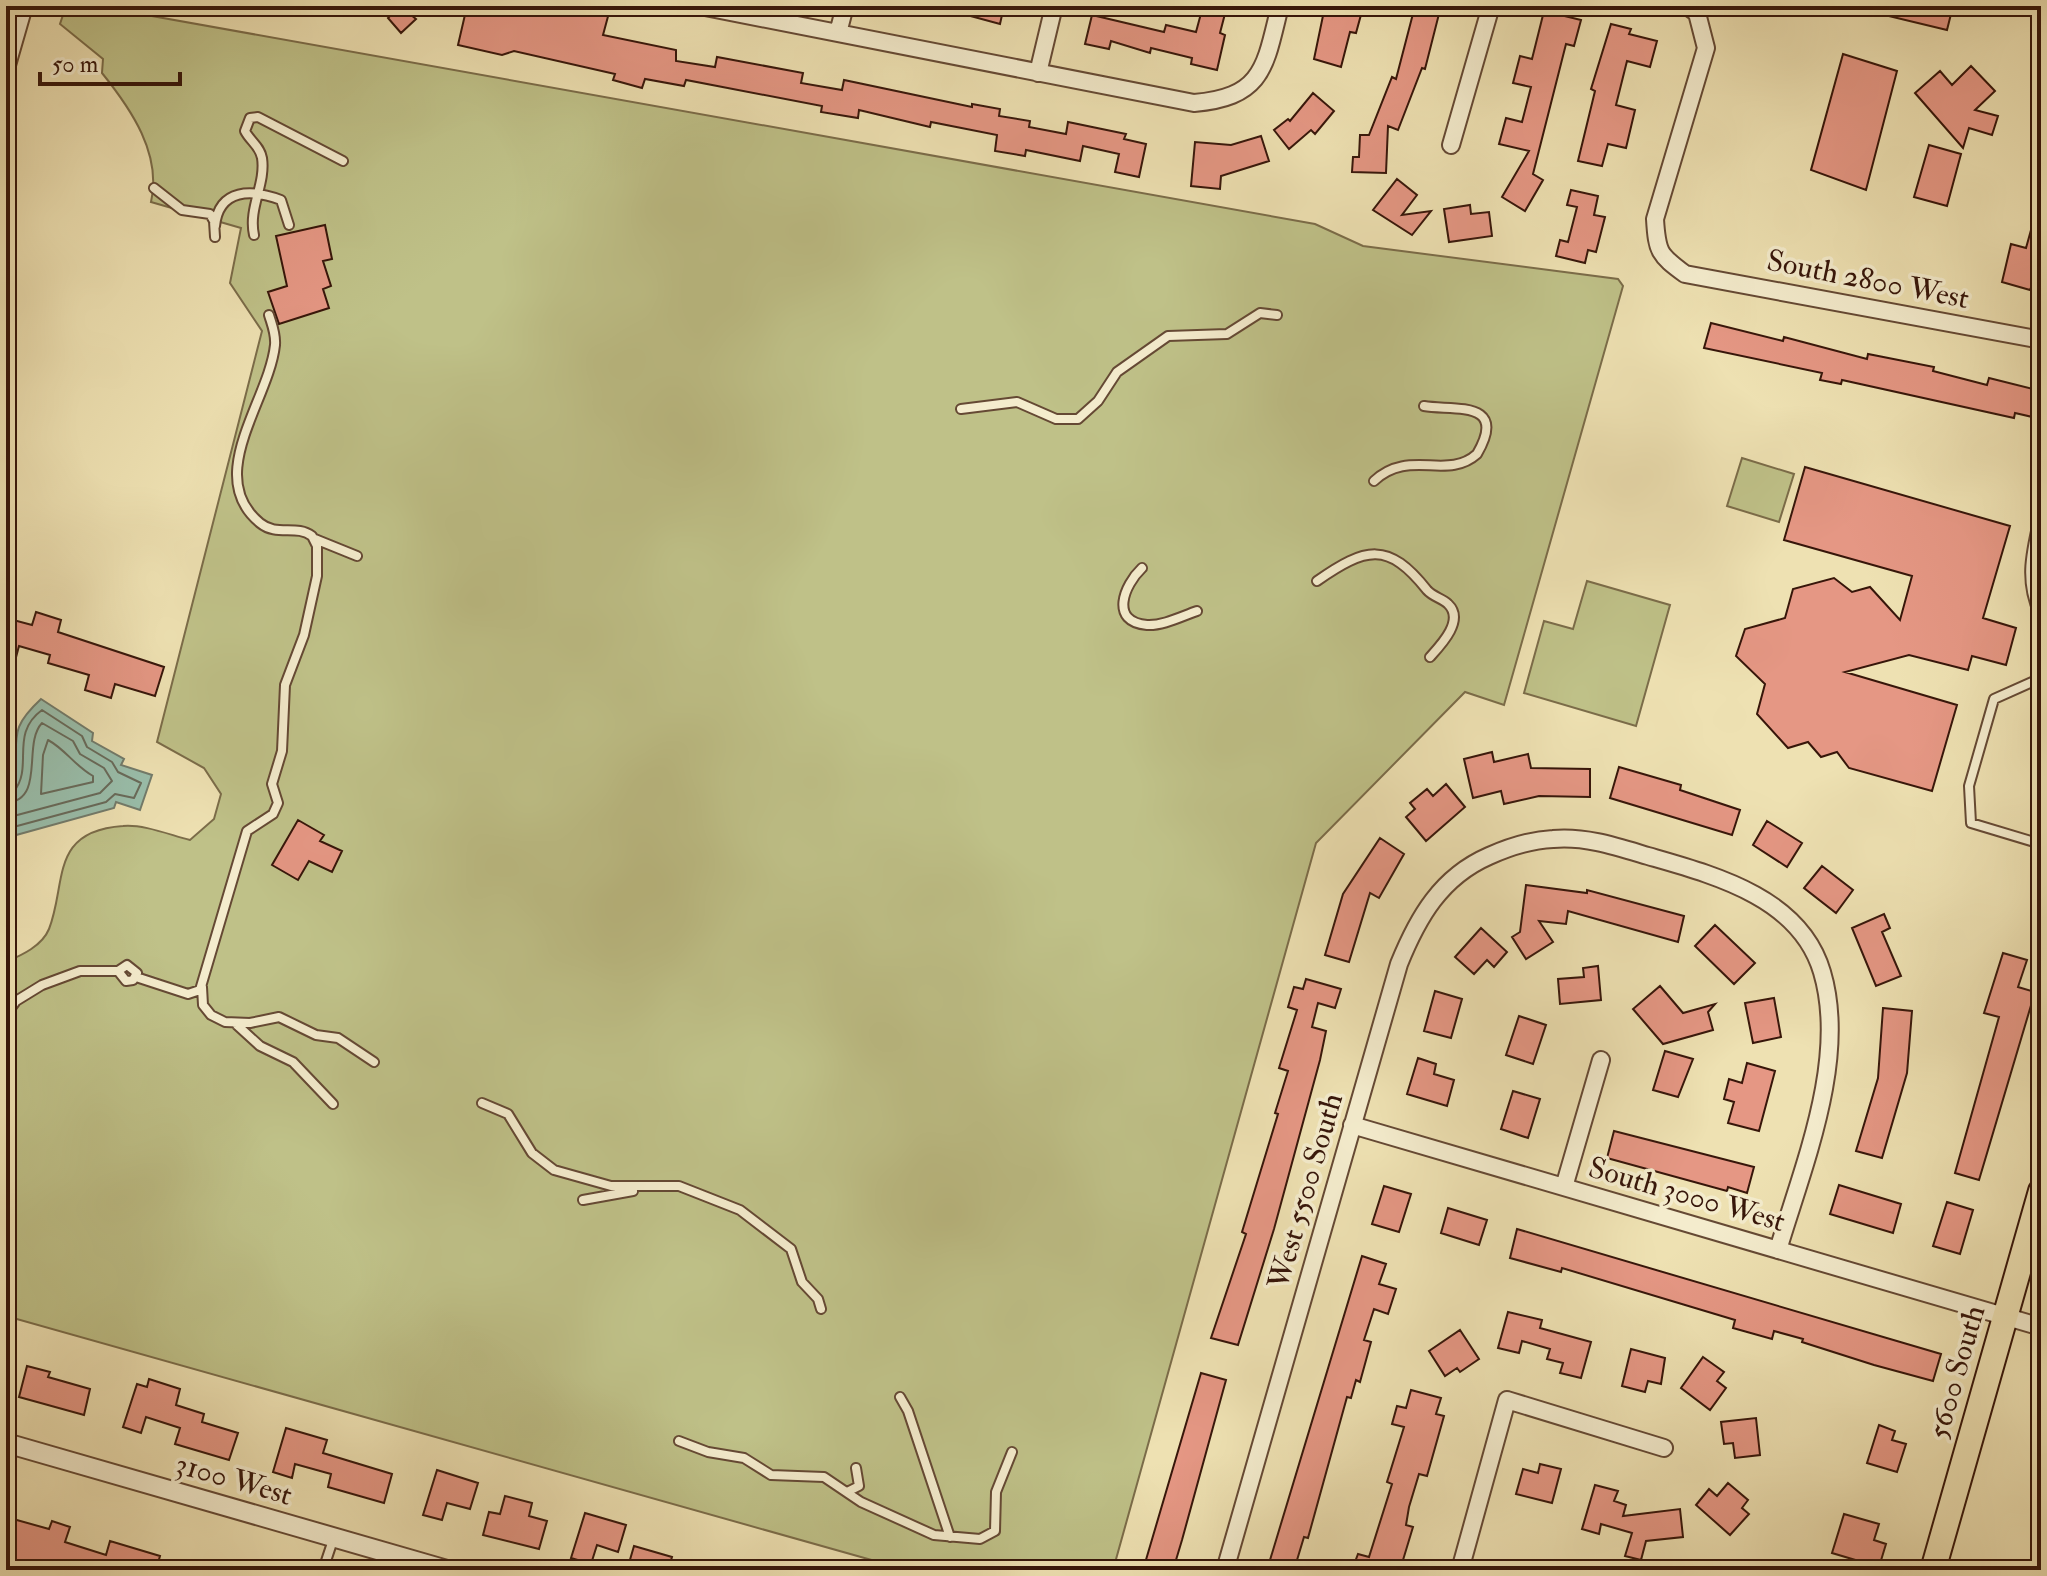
<svg xmlns="http://www.w3.org/2000/svg" width="2047" height="1576" viewBox="0 0 2047 1576" font-family="'IM FELL Double Pica',serif">
<style>
.green{fill:#bfc188;stroke:#7b6c49;stroke-width:2}
.water{fill:#99beab;stroke:#727b6b;stroke-width:2}
.lines{fill:none;stroke-linecap:round;stroke-linejoin:round}
.shore{stroke:#686a5a;stroke-width:2}
.building{fill:#e59784;stroke:#37160a;stroke-width:2}
.service-casing{stroke:#654934;stroke-width:12}
.minor-casing{stroke:#654934;stroke-width:20}
.tertiary-casing{stroke:#654934;stroke-width:22}
.primary-casing{stroke:#37160a;stroke-width:28}
.service{stroke:#f4eccd;stroke-width:8}
.minor{stroke:#f4eccd;stroke-width:16}
.tertiary{stroke:#f4eccd;stroke-width:18}
.primary{stroke:#eee1b2;stroke-width:24}
.labels{text-anchor:middle;stroke-width:7;stroke-linejoin:round;paint-order:stroke}
.street-label{font-size:30px;fill:#37160a;stroke:#f4eccd}
</style>
<rect width="100%" height="100%" fill="#eee1b2"/>
<filter id="stains"><feTurbulence type="fractalNoise" baseFrequency=".0025" numOctaves="4"/><feColorMatrix values="0 0 0 0 .2 0 0 0 0 .09 0 0 0 0 .02 0 0 0 .5 -.17"/></filter>
<radialGradient id="worn" r=".72"><stop offset=".6" stop-color="#630" stop-opacity="0"/><stop offset="1" stop-color="#630" stop-opacity=".3"/></radialGradient>
<path class="green" d="M66,6H96L1315,224L1363,246L1618,279L1623,286L1504,705L1465,692L1316,843L1113,1570H907L6,1316V962C22,955 42,946 49,929C67,883 49,831 123,826C143,824 170,835 190,840L214,819L221,794L204,768L157,742L262,331L230,283L241,228L151,202C162,154 131,109 102,73L103,59L60,24Z
M1742,458L1794,474L1779,522L1727,506Z
M1587,581L1670,605L1636,726L1524,693L1544,621L1573,629Z"/>
<path class="water" d="M41,699L93,733L92,741L124,759L121,765L152,775L140,810L116,802L114,808L9,837C4,826 3,798 7,788C9,782 14,778 15,771C17,734 11,727 41,699Z"/>
<g class="lines">
<path class="shore" d="M48,740C65,749 75,766 93,776V782L41,794L43,755Z
M6,792L14,791C34,767 9,734 42,710L82,736L87,747L112,762L118,772L141,783L134,798L115,794L106,802L6,829
M6,803C46,800 22,744 42,723L73,741L80,754L104,768L112,781L100,793L6,818"/>
</g>
<path class="building" d="M400,6L416,19L401,33L388,18Z
M467,6H599L610,9L603,35L676,50V61L715,67L717,57L803,73L801,83L842,90L844,80L972,107V104L1000,109L999,116L1030,121L1029,127L1066,134L1068,122L1126,134L1124,139L1146,144L1139,177L1115,172L1119,154L1083,146L1080,161L1026,150L1025,156L995,151L997,135L931,122L930,127L859,110L858,118L821,112L822,106L686,80L684,86L645,79L642,88L613,80L615,74L514,51L502,55L458,45Z
M953,6H1004L1000,24L952,11Z
M1203,6H1227L1220,33L1225,35L1217,70L1191,64L1192,58L1151,48L1150,53L1111,41L1109,49L1085,44L1092,15L1164,32L1166,25L1196,32Z
M1325,6L1362,11L1356,33L1350,32L1341,67L1314,59Z
M1415,6H1441L1425,69L1422,68L1398,130L1388,126L1386,173L1352,172L1353,157H1359L1360,135H1369L1392,77L1396,79Z
M1872,6H1953L1947,30L1872,12Z
M1544,11L1581,20L1574,46L1566,44L1533,174L1543,180L1525,211L1502,197L1529,151L1499,144L1506,118L1522,122L1531,87L1513,83L1520,56L1532,59Z
M1611,24L1631,29L1629,34L1657,41L1650,67L1627,61L1616,105L1635,110L1626,148L1608,144L1602,166L1578,161L1595,91L1591,89Z
M1843,54L1897,71L1866,190L1811,170Z
M1971,66L1995,91L1975,110L1998,116L1992,135L1969,128L1963,148L1915,93L1940,71L1952,85Z
M1313,93L1334,111L1315,134L1311,130L1289,149L1274,130L1288,119L1290,121Z
M1261,136L1269,161L1221,176L1220,189L1191,186L1195,142L1231,145Z
M1929,145L1961,154L1947,206L1914,197Z
M1397,179L1417,195L1402,215L1431,211L1412,235L1373,210Z
M1571,190L1598,196L1594,215L1605,217L1596,252L1588,250L1585,263L1556,256L1560,240L1568,242L1577,207L1567,205Z
M1470,205L1471,214L1489,212L1492,236L1449,242L1444,209Z
M2036,212L2041,213V288L2032,285L2030,290L2002,282L2011,244L2026,248Z
M325,225L332,259L323,261L331,286L323,289L329,308L279,324L268,292L287,286L276,236Z
M1711,323L1783,341L1784,337L1867,359L1868,354L1934,367L1933,371L1987,385L1989,378L2041,391V419L2015,413L2014,418L1842,380L1841,384L1820,380L1822,373L1704,348Z
M1805,467L2010,526L1983,618L2016,628L2006,665L1972,656L1968,670L1909,655L1845,672L1957,705L1932,791L1849,768L1837,752L1821,757L1808,742L1788,748L1757,714L1765,684L1736,656L1745,629L1785,618L1793,589L1834,578L1852,592L1870,587L1900,620L1912,576L1784,540Z
M36,612L61,620L58,632L164,667L155,696L115,684L111,698L85,690L89,675L48,663L50,655L19,646L11,676L6,675V618L32,625Z
M1492,752L1494,762L1528,754L1531,768L1590,769V797L1539,796L1504,804L1501,791L1473,798L1464,759Z
M1619,767L1681,785L1680,790L1740,810L1732,835L1610,798Z
M1446,784L1465,807L1426,841L1406,817L1415,809L1410,803L1427,789L1433,796Z
M298,820L324,835L320,841L342,851L332,872L309,861L298,880L272,865Z
M1767,821L1802,843L1787,867L1753,845Z
M1380,838L1404,854L1379,898L1370,893L1349,962L1325,955L1343,894Z
M1822,866L1853,890L1836,913L1804,888Z
M1526,885L1587,893V890L1684,916L1678,942L1568,911L1566,924L1539,921L1553,942L1526,959L1512,937L1520,932Z
M1884,914L1890,928L1882,932L1901,976L1876,986L1852,928Z
M1715,925L1755,963L1734,984L1695,946Z
M1481,928L1507,952L1494,967L1487,960L1474,974L1455,957Z
M2003,953L2027,960L2018,987L2035,992L1979,1180L1955,1173L1999,1017L1984,1013Z
M1598,966L1601,1000L1560,1004L1558,979L1584,977L1583,968Z
M1306,979L1341,989L1335,1008L1318,1003L1312,1027L1326,1031L1320,1060L1274,1229L1238,1345L1211,1338L1246,1234L1242,1232L1278,1114L1275,1113L1288,1071L1279,1068L1297,1010L1288,1007L1294,987L1303,989Z
M1660,986L1683,1013L1715,1004L1708,1012L1713,1030L1663,1044L1633,1009Z
M1435,991L1462,999L1451,1038L1424,1031Z
M1774,998L1781,1037L1753,1043L1745,1003Z
M1883,1008L1912,1011L1907,1073L1882,1158L1856,1151L1878,1078Z
M1519,1016L1546,1025L1533,1064L1506,1055Z
M1665,1051L1693,1059L1678,1097L1653,1090Z
M1418,1058L1436,1064L1434,1074L1454,1080L1447,1106L1407,1094Z
M1747,1063L1775,1071L1759,1131L1728,1123L1734,1102L1724,1099L1729,1079L1742,1083Z
M1513,1091L1540,1099L1528,1138L1501,1129Z
M1614,1131L1754,1167L1747,1193L1728,1187L1727,1191L1607,1158Z
M1839,1185L1901,1204L1893,1233L1830,1214Z
M1384,1186L1411,1194L1399,1232L1372,1224Z
M1947,1202L1973,1210L1960,1254L1933,1246Z
M1448,1208L1487,1220L1479,1245L1441,1233Z
M1517,1229L1941,1354L1933,1381L1874,1365L1802,1342L1803,1339L1774,1331L1772,1339L1733,1328L1735,1320L1562,1268L1561,1272L1510,1258Z
M1362,1256L1386,1264L1379,1284L1396,1289L1388,1314L1374,1309L1364,1340L1371,1342L1360,1382L1356,1380L1351,1398L1347,1397L1308,1538L1304,1537L1294,1570H1267Z
M1508,1312L1542,1320L1540,1328L1591,1342L1581,1378L1560,1373L1563,1363L1547,1359L1550,1349L1522,1341L1519,1353L1498,1348Z
M1460,1330L1479,1359L1460,1372L1457,1368L1445,1376L1429,1351Z
M1631,1349L1665,1358L1661,1384L1648,1381L1645,1392L1622,1386Z
M1703,1357L1724,1372L1717,1381L1726,1388L1710,1410L1681,1388Z
M27,1366L50,1372L48,1377L90,1389L84,1415L19,1397Z
M1201,1373L1226,1380L1182,1540L1173,1570H1143Z
M149,1379L180,1389L176,1405L204,1414L202,1422L238,1433L229,1460L175,1444L180,1428L146,1417L141,1433L123,1427L137,1384L147,1387Z
M1411,1390L1441,1398L1436,1414L1444,1416L1427,1476L1419,1474L1409,1507L1406,1525L1413,1527L1400,1570H1352L1358,1554L1369,1557L1392,1484L1387,1482L1404,1427L1392,1424L1397,1406L1406,1408Z
M1756,1418L1760,1455L1735,1458L1733,1443L1724,1444L1721,1422Z
M1879,1425L1895,1431L1892,1440L1906,1444L1897,1472L1867,1463Z
M286,1428L327,1440L323,1453L392,1474L384,1503L328,1487L331,1474L295,1464L292,1478L273,1472Z
M1540,1464L1561,1469L1552,1503L1516,1494L1523,1469L1538,1473Z
M437,1470L478,1483L470,1509L447,1503L442,1520L423,1515Z
M1728,1483L1748,1500L1742,1508L1749,1514L1730,1535L1696,1505L1709,1489L1717,1496Z
M1595,1485L1618,1491L1614,1501L1626,1505L1623,1516L1680,1509L1683,1537L1646,1541L1641,1560L1625,1556L1632,1533L1601,1524L1599,1534L1582,1529Z
M505,1496L532,1503L529,1516L547,1521L539,1549L483,1535L489,1512L500,1514Z
M585,1513L626,1525L618,1552L597,1545L591,1564L571,1558Z
M1844,1514L1879,1524L1874,1540L1886,1544L1879,1567L1832,1553Z
M6,1517L49,1529L52,1521L70,1527L65,1542L106,1555L110,1541L160,1556L156,1570H101L75,1562L72,1570H37L38,1566L6,1557Z
M634,1546L672,1557L668,1570H627Z"/>
<g class="lines">
<defs>
<path id="service" d="M154,188L182,210L210,214L214,221L215,237
M215,226C219,188 252,189 281,200L289,225
M254,235C248,208 266,184 262,158C260,146 250,141 245,131L250,118L258,117L343,161
M961,409L1017,402L1056,419H1078L1098,401L1117,372L1168,336L1227,334L1260,313L1277,315
M1374,481C1409,448 1447,481 1477,454C1509,399 1452,411 1424,406
M2041,509C2032,549 2022,580 2041,618
M315,539L357,556
M1142,568C1124,585 1109,622 1147,625C1163,626 1182,616 1197,611
M1317,581C1366,547 1388,541 1427,590C1433,597 1442,598 1448,604C1465,620 1441,645 1430,657
M2041,678L1994,699L1969,786L1971,823L2041,844
M136,977L188,994L200,990L247,831L273,814L278,803L272,784L282,751L285,685L304,635L317,576V546L312,536C296,524 277,537 260,523C203,476 269,401 275,345C276,334 272,325 269,315
M202,987L203,1005L211,1015L225,1022L250,1023L279,1017L316,1035L338,1038L374,1062
M6,1015L16,1001L42,985L80,971H118L127,965L137,973L133,980L126,981L118,971
M237,1025L260,1046L293,1062L333,1104
M482,1103L508,1114L532,1153L554,1170L611,1186H679L740,1210L791,1249L802,1282L818,1299L821,1309
M583,1200L633,1191
M900,1397L908,1411L950,1537
M679,1441L708,1452L744,1458L771,1475L824,1477L861,1502L934,1535L980,1539L995,1531L996,1492L1012,1452
M847,1492L859,1486L856,1468
M323,1570L334,1537"/>
<path id="minor" d="M700,6L1194,103C1264,97 1265,66 1280,6
M1687,6L1697,13L1706,48L1655,219C1657,252 1659,255 1685,274L2041,340
M838,33L845,6
M1038,73L1054,6
M1451,145L1491,6
M1352,1125L2041,1327
M1564,1187L1601,1060
M1225,1570L1399,964C1418,917 1441,877 1489,856C1509,847 1532,840 1553,839C1586,836 1618,847 1648,856C1714,875 1800,897 1822,972C1848,1059 1803,1166 1778,1250
M1460,1570L1507,1400L1664,1448"/>
<path id="tertiary" d="M6,65L23,6
M6,1443L447,1570"/>
<path id="primary" d="M1933,1570L2041,1191"/>
</defs>
<use href="#service" class="service-casing"/>
<use href="#minor" class="minor-casing"/>
<use href="#tertiary" class="tertiary-casing"/>
<use href="#primary" class="primary-casing"/>
<use href="#service" class="service"/>
<use href="#minor" class="minor"/>
<use href="#tertiary" class="tertiary"/>
<use href="#primary" class="primary"/>
</g>
<g class="labels">
<g class="street-label">
<text transform="translate(1868 279) rotate(11)" y="10">South 2800 West</text>
<text transform="translate(1305 1191) rotate(-74)" y="10">West 5500 South</text>
<text transform="translate(1687 1194) rotate(16)" y="10">South 3000 West</text>
<text transform="translate(1956 1372) rotate(-74)" y="10">5600 South</text>
<text transform="translate(234 1479) rotate(16)" y="10">3100 West</text>
</g>
</g>
<rect width="2047" height="1576" fill="none" stroke="#eee1b2" stroke-width="32"/>
<rect x="8" y="8" width="2031" height="1560" fill="none" stroke="#37160a" stroke-width="4"/>
<rect x="16" y="16" width="2015" height="1544" fill="none" stroke="#37160a" stroke-width="2"/>
<path d="M40 72v12h140v-12" fill="none" stroke="#37160a" stroke-width="4"/>
<text x="52" y="72" font-size="24" fill="#37160a" stroke="#f4eccd" stroke-width="6" paint-order="stroke">50 m</text>
<rect width="100%" height="100%" filter="url(#stains)"/>
<rect width="100%" height="100%" fill="url(#worn)"/>
</svg>
